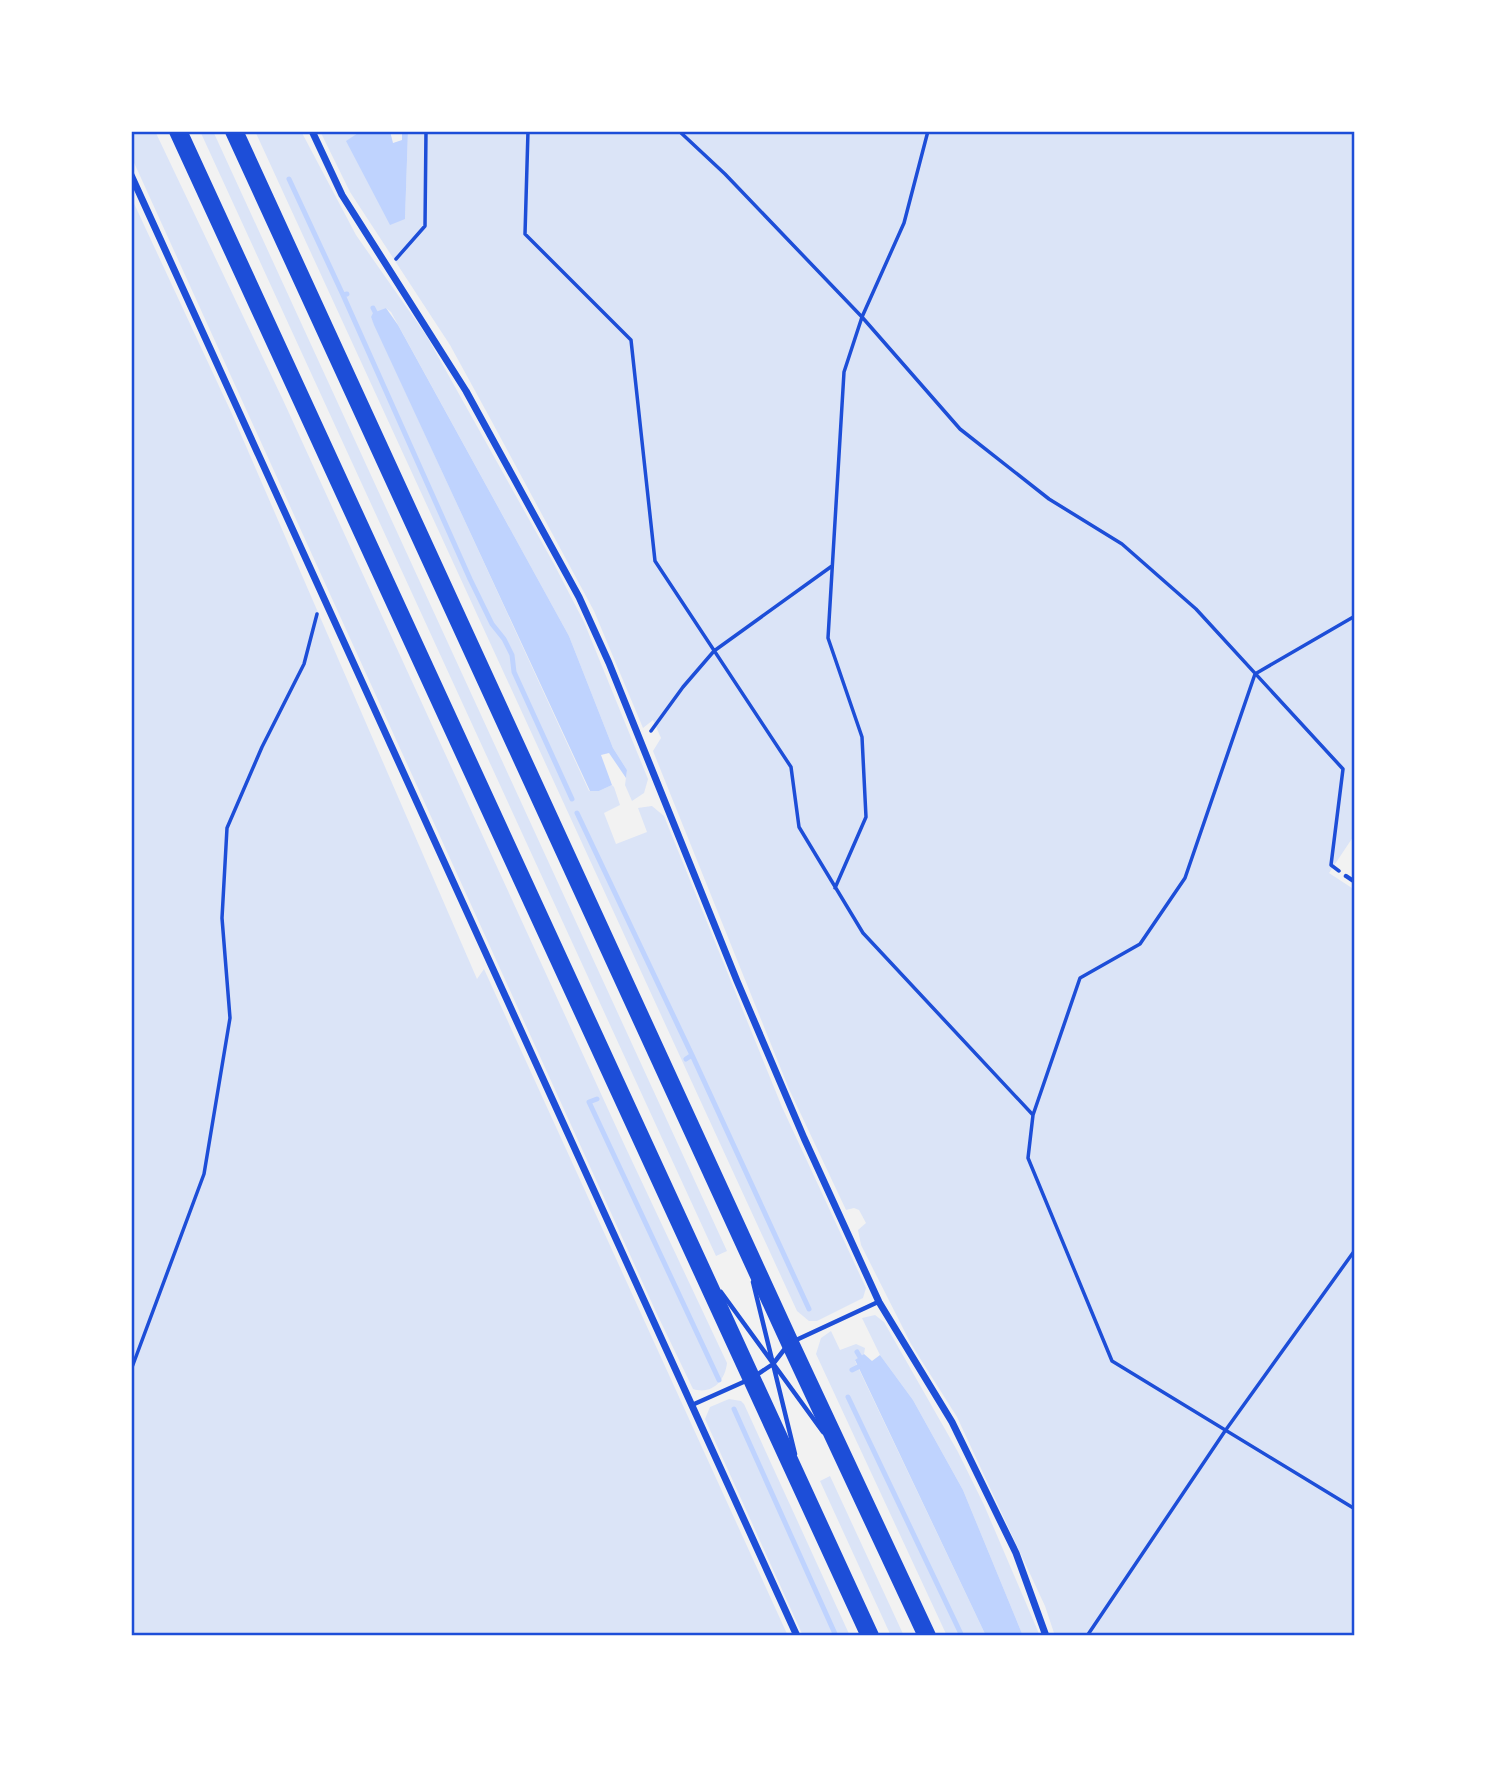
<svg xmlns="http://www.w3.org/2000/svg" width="1486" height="1767" viewBox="0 0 1486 1767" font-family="'Work Sans',sans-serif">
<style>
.green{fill:#dbe4f7}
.water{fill:#bfd3fe}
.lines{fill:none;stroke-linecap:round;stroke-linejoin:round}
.stream{stroke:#bfd3fe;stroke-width:5}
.path{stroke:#1d4ed8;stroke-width:3.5}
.service{stroke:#1d4ed8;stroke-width:4.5}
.minor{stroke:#1d4ed8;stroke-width:7}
.motorway{stroke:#1d4ed8;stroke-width:18}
.neatline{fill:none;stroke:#1d4ed8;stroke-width:2.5}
</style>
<rect width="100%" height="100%" fill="#f2f2f2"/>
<path class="green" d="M131,131H155L283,400L624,1144L727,1363C725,1381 712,1395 693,1389L656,1312L131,156Z
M200,131H213L727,1251L716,1256Z
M255,131H301L356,235L426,335L554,564L584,622L648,779L644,793L632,801L625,785L627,770L613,748L569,636L391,312L386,308L371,317L589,791H599L612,785L614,787L620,805L604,813L616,844L647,832L638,808L652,806L664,816L782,1107L866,1288L863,1298L817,1321H809L797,1311Z
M320,131H361L347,141L405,219L408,131H1355V834L1329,873L1355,890V1636H1055L1045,1606L957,1417L911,1344L861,1245L858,1230L866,1223L859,1210L854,1208L846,1210L789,1089L653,751L661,738L653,720L643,728L594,611L491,420L450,345L350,192Z
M131,197L232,414L477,979L484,969L788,1636H131Z
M875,1315L884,1322L958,1452L984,1505L1040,1636H1023L963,1490L913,1400L880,1355L862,1318Z
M831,1331L840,1350L856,1344L865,1348L864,1354L855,1361L986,1636H947L816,1354L821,1338Z
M729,1399L741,1401L744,1404L850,1636H803L705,1419L710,1407Z
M830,1476L904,1636H891L820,1481Z"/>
<path class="water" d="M361,131H390L393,143L402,140V131H408L405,219L390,225L346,141Z
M386,308L398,325L569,636L613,748L627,770L626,778L609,753L601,755L612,785L599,791H590L374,325L371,317L373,313Z
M864,1354L872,1361L880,1355L913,1400L963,1490L1023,1636H986L855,1360Z"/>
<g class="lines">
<path class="stream" d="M289,179L343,295L347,294
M343,295L470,579L492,624L504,639L512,655L514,672L572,799
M373,308L375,312
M577,813L692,1055L686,1059
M692,1055L809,1309
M597,1099L589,1102L719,1380
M857,1352L860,1357
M852,1370L858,1367
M848,1397L962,1636
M734,1409L836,1636"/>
<path class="path" d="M528,131L525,234L631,340L655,561L791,767L799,827L863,933L1033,1115L1028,1158L1112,1361L1355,1509
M679,131L725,174L862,317L960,429L1049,499L1122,544L1196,609L1343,769L1331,865L1339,871
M396,259L425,226L426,131
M651,731L683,687L714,651L832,566
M835,888L866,817L862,737L828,638L844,372L862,317L904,223L928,131
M1033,1115L1080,978L1140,944L1185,878L1255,674L1355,616
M131,1370L204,1174L230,1018L222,918L227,828L262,747L304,664L317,614
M131,1628L132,1636
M1087,1636L1225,1431L1355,1250"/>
<path class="service" d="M1346,876L1355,882
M753,1282L795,1454
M721,1292L823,1432
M794,1341L878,1302
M755,1376L773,1364L787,1346
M692,1405L748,1380"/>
<path class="minor" d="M312,131L342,195L466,391L579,597L609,663L737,981L804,1138L879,1302L952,1422L1016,1553L1046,1636
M131,175L797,1636"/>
<path class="motorway" d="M178,131L870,1636
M234,131L790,1343L927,1636"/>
</g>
<rect width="1486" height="1767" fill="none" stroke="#ffffff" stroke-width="266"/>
<rect x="133" y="133" width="1220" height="1501" class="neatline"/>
</svg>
